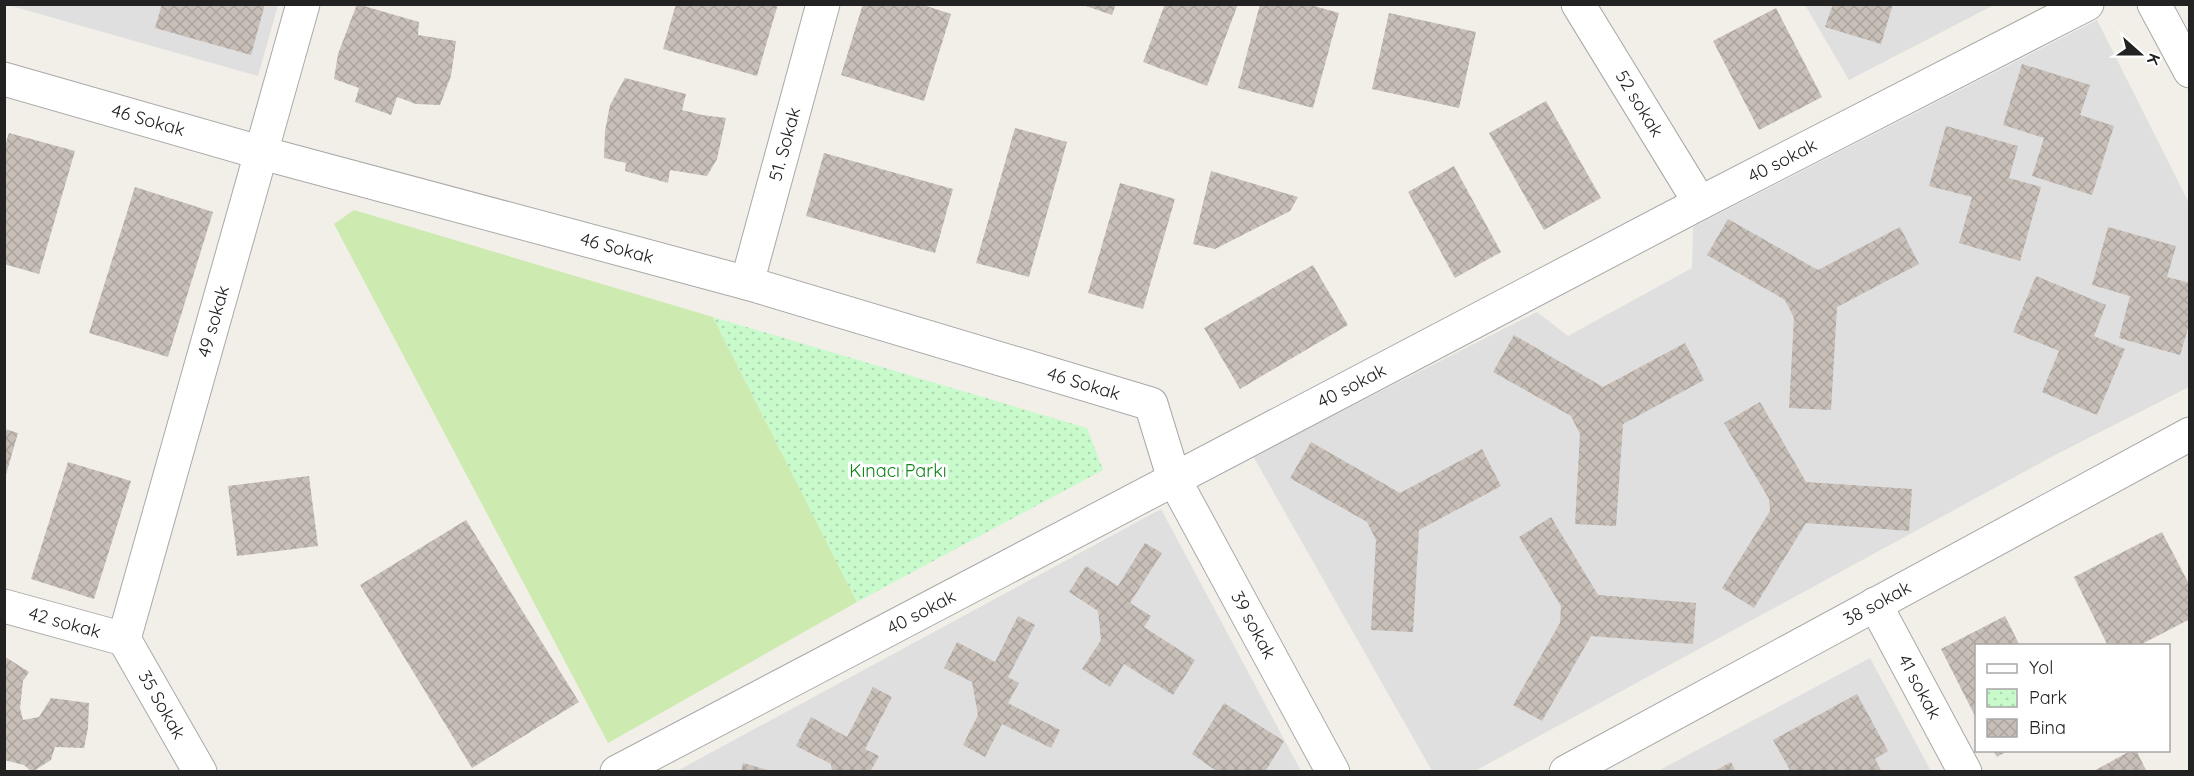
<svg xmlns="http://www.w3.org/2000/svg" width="2194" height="776" viewBox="0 0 2194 776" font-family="Quicksand,sans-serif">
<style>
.residential{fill:#e0dfdf}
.grass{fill:#cdebb0}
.park{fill:url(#park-dots)}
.building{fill:url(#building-cross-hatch)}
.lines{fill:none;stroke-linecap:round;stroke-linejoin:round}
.minor-casing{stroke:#a9a9a9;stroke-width:35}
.minor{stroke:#fff;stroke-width:33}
.labels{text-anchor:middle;stroke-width:6;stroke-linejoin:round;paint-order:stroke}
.street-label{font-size:18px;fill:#222;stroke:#fff}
.park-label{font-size:18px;fill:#0c8416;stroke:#fff}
</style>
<defs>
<pattern id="park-dots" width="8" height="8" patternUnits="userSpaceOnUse" patternTransform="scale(1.5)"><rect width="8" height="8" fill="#c8facc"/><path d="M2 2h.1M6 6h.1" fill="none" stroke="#acd6af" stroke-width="1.8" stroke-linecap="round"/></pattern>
<pattern id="building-cross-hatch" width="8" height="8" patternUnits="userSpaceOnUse" patternTransform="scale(1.5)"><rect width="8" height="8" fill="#c7bfb8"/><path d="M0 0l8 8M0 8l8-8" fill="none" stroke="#aba49e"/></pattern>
</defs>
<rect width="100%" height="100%" fill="#f2efe9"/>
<path class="residential" d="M8,5H278L258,76Z
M1805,5H1994L1849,80Z
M2097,20L2189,203V387L2057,454L1475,771H1432L1253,456L1537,312L1568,336L1692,268L1693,227Z
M1161,509L1301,771L675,772Z
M1870,658L1931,771L1656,772Z"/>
<path class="grass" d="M354,210L713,317L857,602L608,743L334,224Z"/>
<path class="park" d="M713,317L1087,428L1103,470L857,602Z"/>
<path class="building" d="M162,4H265L251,55L155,28Z
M357,4L419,22L418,35L456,41L451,76L440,105L416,104L397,97L391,115L355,102L359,88L334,79L338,54Z
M676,4H778L757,76L663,49Z
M863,4H920L951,14L924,101L841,75Z
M1080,4H1116L1112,15Z
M1165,4H1238L1207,86L1143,62Z
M1260,4H1307L1339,13L1313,108L1238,88Z
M1833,4H1893L1881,44L1825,27Z
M1776,8L1822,97L1759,130L1713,41Z
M1389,13L1476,32L1459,108L1372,89Z
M2022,64L2090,85L2080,115L2114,126L2092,195L2032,176L2044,138L2003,125Z
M625,78L686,94L682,110L702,115L726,118L717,159L707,176L670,170L668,183L625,171L626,163L604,158L605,131L610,105Z
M1546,101L1601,198L1544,230L1489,133Z
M1946,126L2018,146L2009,178L2041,187L2020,261L1959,243L1972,197L1929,186Z
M1015,128L1067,142L1029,277L976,263Z
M9,133L75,151L39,274L4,264V149Z
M824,153L953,189L935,253L806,216Z
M1454,166L1501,252L1455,278L1408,192Z
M1211,171L1298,197L1290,211L1215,249L1193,244Z
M1120,183L1175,199L1143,309L1088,293Z
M135,187L213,212L168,357L89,333Z
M1728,219L1818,270L1900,227L1919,264L1837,307L1831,410L1789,408L1794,318L1785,300L1707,255Z
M2108,227L2176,246L2167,277L2190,283V322L2180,355L2119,338L2130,296L2092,285Z
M1313,265L1348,325L1240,389L1204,328Z
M2036,276L2106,305L2094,336L2125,349L2097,415L2042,392L2059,351L2013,332Z
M1514,335L1603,387L1685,343L1704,380L1623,424L1616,526L1575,524L1580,434L1571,416L1493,372Z
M1760,402L1806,482L1912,489L1909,531L1806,523L1754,608L1722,588L1770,511L1769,499L1724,423Z
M5,429L18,433L5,478Z
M1311,442L1400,493L1482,449L1501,486L1419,530L1413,632L1371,630L1376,540L1367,522L1290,478Z
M68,462L131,481L94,599L31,579Z
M309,476L318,546L237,556L228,486Z
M1551,517L1598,595L1696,603L1693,644L1591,636L1542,721L1513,705L1560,623L1561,606L1519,537Z
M466,520L579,702L472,768L360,585Z
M2162,532L2190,586V619L2138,646H2108L2074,577Z
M1145,543L1162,553L1130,603L1151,616L1144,627L1195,660L1173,695L1124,664L1110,687L1082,669L1101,640L1098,611L1069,592L1086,566L1118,586Z
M1018,616L1035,625L1008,677L1019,683L1008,703L1060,730L1051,748L1002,724L985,757L963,745L978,715L972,682L944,668L957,642L995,662Z
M2005,616L2020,646H1976V718L1941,649Z
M4,658H7L29,672L23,681L20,708L23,720L39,717L51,698L89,703L88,728L84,748L55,747L51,760L32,772L24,765L4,760Z
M873,687L892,697L865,749L879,756L870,772H832L831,764L796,746L811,717L847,737Z
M1857,694L1888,751L1875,759L1882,772H1791L1773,740Z
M1224,703L1284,741L1265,772H1218L1192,754Z
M1993,750H2009L1997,757Z
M2132,750H2136L2147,772H2092Z
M1731,762L1736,772H1713Z
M743,763L771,771L770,772H741Z"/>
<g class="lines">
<defs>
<g id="minor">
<path id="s1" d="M1578,4L1700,203"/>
<path d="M2154,4L2190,71"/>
<path id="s2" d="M4,79L262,153L747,283L1151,404L1174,479L1333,772"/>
<path id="s3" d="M747,283L823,4"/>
<path id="s4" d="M1875,604L1965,772"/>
<path id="s5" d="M4,606L124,639"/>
<path id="s6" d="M124,639L303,4"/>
<path id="s7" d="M124,639L200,772"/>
<path id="s8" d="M617,772L1700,203L2087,4"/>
<path id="s9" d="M1566,772L2190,434"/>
</g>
</defs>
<use href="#minor" class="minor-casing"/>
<use href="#minor" class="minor"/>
</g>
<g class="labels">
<g class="street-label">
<text dy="6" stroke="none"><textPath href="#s1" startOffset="117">52 sokak</textPath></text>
<text dy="6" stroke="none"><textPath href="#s2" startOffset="150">46 Sokak</textPath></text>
<text dy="6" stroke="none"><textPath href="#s3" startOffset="144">51. Sokak</textPath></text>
<text dy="6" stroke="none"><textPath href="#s8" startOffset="1316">40 sokak</textPath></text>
<text dy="6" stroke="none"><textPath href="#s2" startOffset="636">46 Sokak</textPath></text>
<text dy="6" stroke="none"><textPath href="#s6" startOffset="330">49 sokak</textPath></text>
<text dy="6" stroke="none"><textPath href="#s2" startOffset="1122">46 Sokak</textPath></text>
<text dy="6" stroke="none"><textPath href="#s8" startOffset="830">40 sokak</textPath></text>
<text dy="6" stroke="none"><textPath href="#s9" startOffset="354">38 sokak</textPath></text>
<text dy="6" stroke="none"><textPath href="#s8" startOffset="344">40 sokak</textPath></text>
<text dy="6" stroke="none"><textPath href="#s5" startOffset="63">42 sokak</textPath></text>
<text dy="6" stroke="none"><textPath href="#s2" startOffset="1437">39 sokak</textPath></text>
<text dy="6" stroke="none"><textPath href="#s4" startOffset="94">41 sokak</textPath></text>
<text dy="6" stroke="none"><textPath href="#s7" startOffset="76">35 Sokak</textPath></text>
</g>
<g class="park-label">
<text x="898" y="477">Kınacı Parkı</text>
</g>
</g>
<rect width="2194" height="776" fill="none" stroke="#222222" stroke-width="12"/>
<rect x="1975" y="644" width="195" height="108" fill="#ffffff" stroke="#a7a7a7" stroke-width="1.5"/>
<rect x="1987" y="664" width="30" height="9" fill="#ffffff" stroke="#a7a7a7" stroke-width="1.5"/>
<text x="2029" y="674" font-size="18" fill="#222222">Yol</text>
<rect x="1987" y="689" width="30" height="18" fill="url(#park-dots)" stroke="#a7a7a7" stroke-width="1.5"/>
<text x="2029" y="704" font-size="18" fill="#222222">Park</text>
<rect x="1987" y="719" width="30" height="18" fill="url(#building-cross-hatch)" stroke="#a7a7a7" stroke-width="1.5"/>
<text x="2029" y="734" font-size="18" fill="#222222">Bina</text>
<g transform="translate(2140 54) rotate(111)" stroke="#ffffff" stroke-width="4.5" paint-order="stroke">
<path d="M0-4.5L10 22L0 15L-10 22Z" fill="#222222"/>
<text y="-9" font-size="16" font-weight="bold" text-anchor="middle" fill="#222222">K</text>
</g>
</svg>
